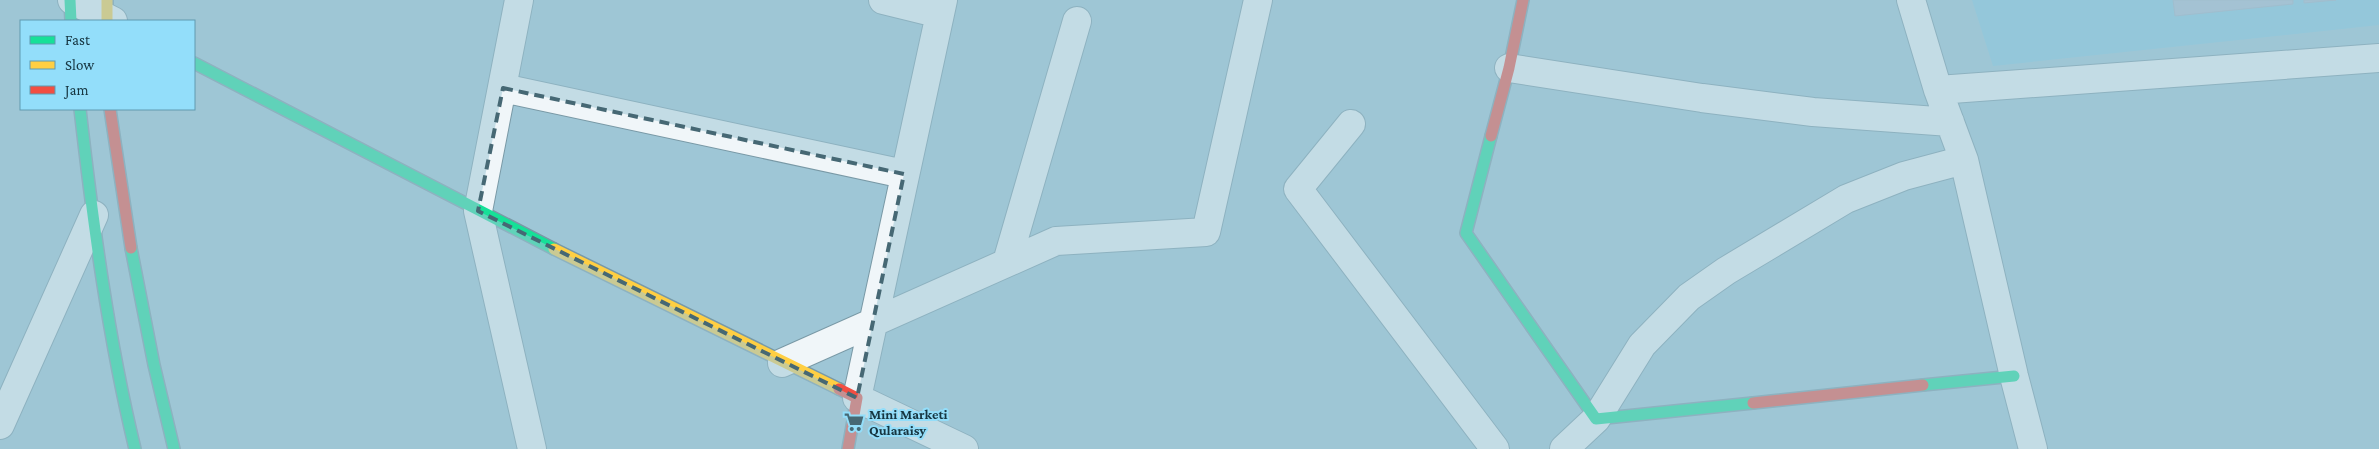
<svg xmlns="http://www.w3.org/2000/svg" width="2379" height="449" viewBox="0 0 2379 449" font-family="'Crimson Pro',serif">
<style>
.built{fill:#87c8e0}
.building{fill:#aabcd1;stroke:#a1b3c5}
.lines{fill:none;stroke-linecap:round;stroke-linejoin:round}
.street-casing{stroke:#7999a6;stroke-width:30}
.fast-casing{stroke:#7999a6;stroke-width:14}
.slow-casing{stroke:#7999a6;stroke-width:14}
.jam-casing{stroke:#7999a6;stroke-width:14}
.street{stroke:#f0f6f9;stroke-width:28}
.fast{stroke:#16e098;stroke-width:11}
.slow{stroke:#ffcf43;stroke-width:11}
.jam{stroke:#f24e42;stroke-width:11}
.marked{fill:none;stroke:#466874;stroke-width:4;stroke-dasharray:10 6;stroke-linejoin:round}
.labels{text-anchor:middle;stroke-width:4;stroke-linejoin:round;paint-order:stroke}
.poi-label{font-size:14px;font-weight:bold;fill:#163540;stroke:#93defa;text-anchor:start}
</style>
<rect width="100%" height="100%" fill="#9ec6d6"/>
<path class="built" d="M1972,0H2379V25L1993,66Z"/>
<path class="building" d="M2173,0H2293V4L2175,16Z
M2304,0H2336L2304,3Z"/>
<g class="lines">
<defs>
<path id="street" d="M72,0L113,21
M519,0L478,211L532,449
M883,0L940,14
M943,0L857,398L964,449
M1911,0L1938,90L1964,160L2014,376L2033,449
M1509,68L1702,98L1813,112L1950,122
M503,88L904,174
M1938,90L2379,58
M1351,124L1298,189L1495,449
M1007,262L1077,21
M782,363L1056,241L1206,232L1258,0
M0,425L94,215
M1564,449L1596,419L1642,345L1689,297L1726,271L1846,199L1904,176L1964,160"/>
<path id="fast" d="M70,0L71,21
M194,63L554,249
M80,109C93,223 108,337 135,449
M1491,136L1466,233L1596,419L1753,403
M131,248L154,365L174,449
M1923,385L2014,376"/>
<path id="slow" d="M107,0V21
M554,249L839,389"/>
<path id="jam" d="M110,109L131,248
M1491,136L1509,68L1523,0
M839,389L857,398L848,449
M1753,403L1923,385"/>
</defs>
<use href="#street" class="street-casing"/>
<use href="#fast" class="fast-casing"/>
<use href="#slow" class="slow-casing"/>
<use href="#jam" class="jam-casing"/>
<use href="#street" class="street"/>
<use href="#fast" class="fast"/>
<use href="#slow" class="slow"/>
<use href="#jam" class="jam"/>
</g>
<path d="M0 0H2379V449H0ZM503,88L904,174L857,398L478,211Z" fill="#9ec6d6" fill-opacity=".55" fill-rule="evenodd"/>
<path class="marked" d="M503,88L904,174L857,398L478,211Z"/>
<defs>
<symbol id="supermarket-bare" viewBox="-9 -9 18 18"><path d="M-6-5.5h2.5l.6 2H6L4.5 2H-2.5L-4.4-4H-6ZM-1.5 3.2a1.3 1.3 0 1 0 .1 0ZM3 3.2a1.3 1.3 0 1 0 .1 0Z" fill="#466874" stroke="#93defa" stroke-width="2.5" paint-order="stroke"/></symbol>
</defs>
<g fill-rule="evenodd">
<use href="#supermarket-bare" x="840" y="408" width="28" height="28"/>
</g>
<g class="labels">
<g class="poi-label">
<text x="869" y="419">Mini Marketi<tspan x="869" dy="16">Qularaisy</tspan></text>
</g>
</g>
<rect x="20" y="20" width="175" height="90" fill="#93defa" stroke="#619ab0"/>
<rect x="30" y="36" width="25" height="8" fill="#16e098" stroke="#619ab0"/>
<text x="65" y="45" font-size="15" fill="#163540">Fast</text>
<rect x="30" y="61" width="25" height="8" fill="#ffcf43" stroke="#619ab0"/>
<text x="65" y="70" font-size="15" fill="#163540">Slow</text>
<rect x="30" y="86" width="25" height="8" fill="#f24e42" stroke="#619ab0"/>
<text x="65" y="95" font-size="15" fill="#163540">Jam</text>
</svg>
